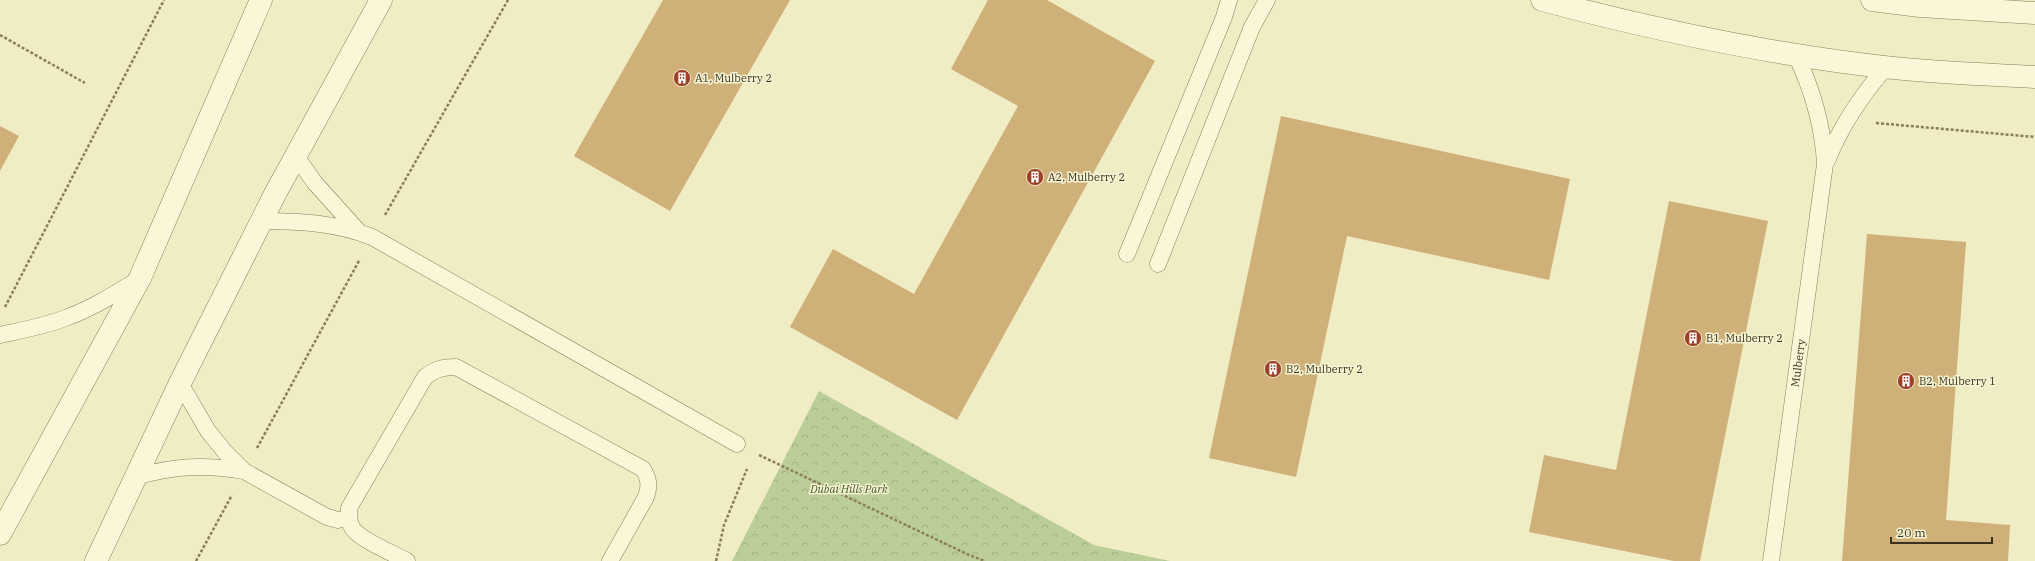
<svg xmlns="http://www.w3.org/2000/svg" width="2035" height="561" viewBox="0 0 2035 561" font-family="'IBM Plex Serif',serif">
<style>
.forest{fill:url(#forest-crowns)}
.building{fill:#cfb079}
.lines{fill:none;stroke-linecap:round;stroke-linejoin:round}
.service-casing{stroke:#8b7f5a;stroke-width:17}
.tertiary-casing{stroke:#8b7f5a;stroke-width:23}
.path{stroke:#8b7f5a;stroke-width:2.5;stroke-dasharray:3 2;stroke-linecap:butt}
.service{stroke:#faf7d8;stroke-width:16}
.tertiary{stroke:#faf7d8;stroke-width:22}
.labels{text-anchor:middle;stroke-width:3;stroke-linejoin:round;paint-order:stroke}
.poi-label{font-size:11px;fill:#3b321e;stroke:#f7f4d4;text-anchor:start}
.street-label{font-size:11px;fill:#3b321e;stroke:#f7f4d4}
.park-label{font-size:11px;font-style:italic;fill:#3f5824;stroke:#f7f4d4}
</style>
<defs>
<pattern id="forest-crowns" width="20" height="18" patternUnits="userSpaceOnUse"><rect width="20" height="18" fill="#bcce98"/><path d="M2 6a3 3 0 1 1 6 0M12 15a3 3 0 1 1 6 0" fill="none" stroke="#a2b183"/></pattern>
</defs>
<rect width="100%" height="100%" fill="#f0ecc4"/>
<path class="forest" d="M819,391L1094,545L1170,561H732Z"/>
<path class="building" d="M663,0H790L670,211L574,156Z
M988,0H1047L1155,61L957,420L790,327L833,249L914,294L1018,106L951,69Z
M1281,116L1570,179L1549,280L1347,236L1296,477L1209,458Z
M0,126L19,136L0,171Z
M1669,201L1768,221L1700,561H1674L1529,532L1544,455L1616,470Z
M1867,234L1966,242L1946,520L2010,525L2008,561H1842Z"/>
<g class="lines">
<defs>
<path id="service" d="M295,155L315,183L359,232
M1827,161C1841,125 1861,96 1886,67
M262,221C299,221 337,223 372,237L737,444
M1127,254L1224,17L1229,0
M1158,264L1252,27L1267,0
M0,335C23,330 46,326 68,317C93,308 116,293 139,279
M180,383L208,431L225,452L244,471L327,517L338,520L348,518
M135,477C174,466 204,464 244,471
M407,561C393,553 362,541 353,529C348,522 349,515 349,508L425,377C435,369 443,367 456,367L643,469C649,479 650,486 646,497L610,561
M1771,561L1825,164C1823,125 1813,91 1796,55"/>
<path id="tertiary" d="M1542,0C1655,30 1768,54 1884,67C1934,73 1985,74 2035,77
M1872,0L1920,6L2035,13
M0,534L140,278L261,0
M96,561L180,383L275,194L381,0"/>
</defs>
<use href="#service" class="service-casing"/>
<use href="#tertiary" class="tertiary-casing"/>
<path class="path" d="M0,35L85,83
M1876,123L2035,137
M385,215L508,0
M5,307L164,0
M257,448L360,259
M759,455L969,555L985,561
M196,561L232,495
M716,561L724,525L747,469"/>
<use href="#service" class="service"/>
<use href="#tertiary" class="tertiary"/>
</g>
<defs>
<symbol id="building-disc" viewBox="-11 -11 22 22"><circle r="9.5" fill="#9c4128" stroke="#f7f4d4"/><path d="M-4-6H4V6H1V3H-1V6H-4ZM-2.5-4.3h1.7v1.8h-1.7ZM.8-4.3h1.7v1.8H.8ZM-2.5-1h1.7V.8h-1.7ZM.8-1h1.7V.8H.8Z" fill="#fff"/></symbol>
</defs>
<g fill-rule="evenodd">
<use href="#building-disc" x="672" y="68" width="20" height="20"/>
<use href="#building-disc" x="1025" y="167" width="20" height="20"/>
<use href="#building-disc" x="1683" y="328" width="20" height="20"/>
<use href="#building-disc" x="1263" y="359" width="20" height="20"/>
<use href="#building-disc" x="1896" y="371" width="20" height="20"/>
</g>
<g class="labels">
<g class="poi-label">
<text x="695" y="82">A1, Mulberry 2</text>
<text x="1048" y="181">A2, Mulberry 2</text>
<text x="1706" y="342">B1, Mulberry 2</text>
<text x="1286" y="373">B2, Mulberry 2</text>
<text x="1919" y="385">B2, Mulberry 1</text>
</g>
<g class="street-label">
<text transform="translate(1798 363) rotate(-82)" y="4">Mulberry</text>
</g>
<g class="park-label">
<text x="849" y="493">Dubai Hills Park</text>
</g>
</g>
<path d="M1891 537v6h101v-6" fill="none" stroke="#3b321e" stroke-width="2"/>
<text x="1897" y="537" font-size="12" fill="#3b321e" stroke="#f7f4d4" stroke-width="3" paint-order="stroke">20 m</text>
</svg>
